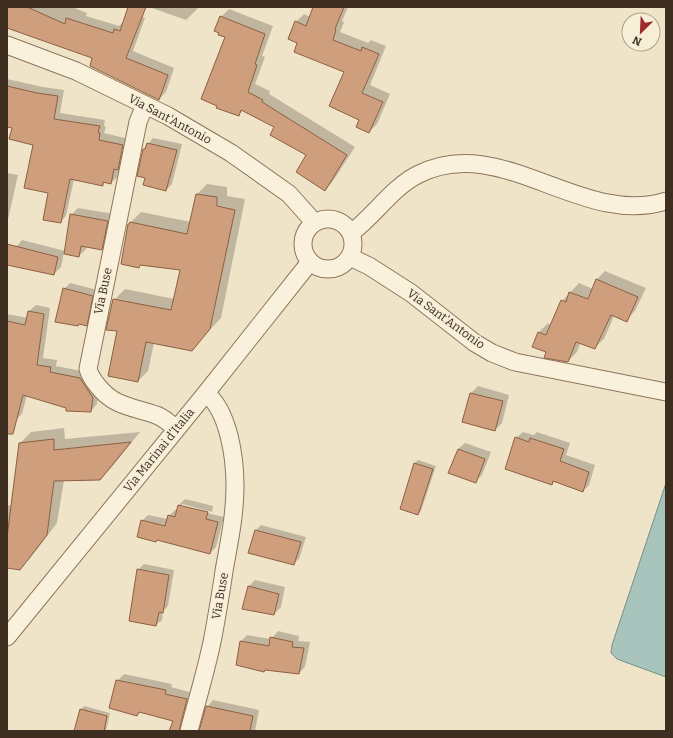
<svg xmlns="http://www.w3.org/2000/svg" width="673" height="738" viewBox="0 0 673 738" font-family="Bitter,serif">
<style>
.water{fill:#a9c4bc;stroke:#6f938a}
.shadow{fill:#0003}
.building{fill:#cf9f7d;stroke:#8d5f41}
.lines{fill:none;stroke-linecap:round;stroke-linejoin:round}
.street-casing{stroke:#8d765c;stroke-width:19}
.street{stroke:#faf1dc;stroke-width:17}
.labels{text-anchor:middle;stroke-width:3.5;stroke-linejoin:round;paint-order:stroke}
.street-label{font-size:12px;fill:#3d2e20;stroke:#f7eed8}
</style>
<rect width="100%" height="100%" fill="#f0e4c8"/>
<path class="water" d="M666,483V677L617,659L611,653L612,645Z"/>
<path class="shadow" d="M7,7H72L87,13L86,16L119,26L122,23H124L132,12L145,18L133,51L174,68L166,92L159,99L93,57L7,27Z
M149,7H199L186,20Z
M314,7H348L342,21L344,22L340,32L368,43L371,40L386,46L370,85L390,94L377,124L369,132L360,120L346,72L299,43L296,22L304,14L310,17Z
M229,9L273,26L262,56L265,57L255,84L270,91L269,94L355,147L333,181L325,190L308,154L275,126L243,110L238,115L226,37L221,17Z
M7,79L43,87L64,90L60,113L105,120L104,126L106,127L104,133L129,139L124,163L119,168L117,177L111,183L105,182L102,185L74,179L66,216L60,222L49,192L34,144L13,128L7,116Z
M153,138L182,144L172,184L166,190L144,149Z
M7,173L18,175L7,224Z
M207,184L227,187V196L245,199L221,318L191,350L154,343L148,371L138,381L118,331L114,300L125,289L174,299L181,269L142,264L139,266L129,224L141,212L191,222L197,194Z
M78,208L114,214L108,242L102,249L86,246V249L79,256L64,253L61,267L54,274L16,247L22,240L65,251L71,215Z
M605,271L646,288L635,311L626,320L614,316L604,339L595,347L581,342L577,352L568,361L547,352L539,332L548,323L551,325L562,301L579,283L593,289L596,280Z
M70,283L98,290L92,319L86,325L64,289Z
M36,305L50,308L43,358L57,360L56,366L87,372L99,391L97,404L91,411L67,407L27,395L22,414L15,421L7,419V314L28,318L29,311Z
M478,386L509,395L502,423L495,430L463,422L471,393Z
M64,428L65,439L140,432L111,468L100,479L64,480L57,523L31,557L19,569L7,567L8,534H7V505L12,506L20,443L31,432Z
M523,432L534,435L537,432L570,443L566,455L595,465L589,485L583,491L555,481L552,484L516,438Z
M465,443L491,452L482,475L475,482L458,449Z
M418,460L436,466L421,511L418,514L414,464Z
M185,499L213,506L212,512L182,504V507L224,517L216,547L210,553L142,521L148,515L168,519L169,516L175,510H178L179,505Z
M261,525L306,537L299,559L293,564L256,530Z
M144,564L174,570L168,606L163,611L162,620L156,625L130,620L138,570Z
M255,580L285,587L281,607L274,614L248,587Z
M278,631L299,636L298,641L310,642L305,667L299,673L241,641L247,635L271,639Z
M124,674L172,684L171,687L193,693L183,731H170L174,720L141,711L137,715L117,681Z
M213,700L259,710L255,731H200L207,707Z
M84,706L110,713L106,731H81V710Z"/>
<path class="building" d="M7,7H27L65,24L66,18L113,33L114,29L120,31L128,7H146L126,58L168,75L159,100L90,66L92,58L7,28Z
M313,7H344L335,29L336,30L333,40L361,51L362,47L379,54L362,93L383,102L369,133L356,127L359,120L329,106L344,72L294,52L297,43L288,39L295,21L306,26Z
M220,16L265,34L255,64L257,65L248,92L263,100L262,102L347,155L325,191L296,172L306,155L270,135L274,127L241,110L239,116L216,108L217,106L201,99L225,37L218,35L219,33L214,31Z
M7,86L37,93L58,96L54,119L100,126L98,132L100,133L99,140L123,145L118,170L114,169L111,184L103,182V186L70,179L61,223L43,220L48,193L24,188L33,145L9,139L12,128L7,127Z
M147,143L177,150L166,191L143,185L145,178L137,176L143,149H145Z
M196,194L217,197V206L235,210L210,329L192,351L146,342L138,382L108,376L117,331L106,330L113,299L171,310L180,270L140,265L139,268L121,264L128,224H129L130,222L187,234Z
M70,214L108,221L102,250L81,246L79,257L64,254Z
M7,244L58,257L54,275L7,265Z
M596,279L638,297L627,322L611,315L595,349L576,342L568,362L544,358L546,352L532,347L538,332L546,335L561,300L566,302L569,292L588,299Z
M63,288L93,296L87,326L79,324L78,326L55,322Z
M28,311L44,314L37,365L51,367L50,372L80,378L93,398L91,412L66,411V408L23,395L13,434H7V321L25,325Z
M470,393L503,401L495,431L462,422Z
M515,437L529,442L530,438L564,449L560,461L589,472L583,492L553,481L552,485L505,469Z
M54,439V450L131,442L100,480L54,481L47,535L20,570L7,568V537L19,443Z
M458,449L485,459L476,483L448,473Z
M414,463L433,469L418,515L400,509Z
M178,505L208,512L206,519L218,522L210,554L157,540L156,542L137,537L141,520L165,526L168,515L175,517Z
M255,530L301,542L294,565L248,553Z
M137,569L169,575L163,613L159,612L156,626L129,621Z
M248,586L279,594L274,615L242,609Z
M270,637L293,642L292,647L304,648L299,674L265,670L264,672L236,665L240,641L269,646Z
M116,680L166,690L165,694L187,699L179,731H169L173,721L139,712L137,716L109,708Z
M206,706L253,716L250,731H199Z
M80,709L107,716L104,731H74Z"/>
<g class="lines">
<defs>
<path id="street" d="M7,45L76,71L168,116L231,153L289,194L314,222
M145,105L138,122L88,369C90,376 93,380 97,385C114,407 131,406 156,415C163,417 170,424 176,428
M303 244a25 25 0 1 1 50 0a25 25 0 1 1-50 0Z
M351,233C374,216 392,188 417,175C500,131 581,228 666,201
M350,257L369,266L411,293L475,343L492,353L515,362L666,392
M7,637L206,393L310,262
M189,731C197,700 207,668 213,637C217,615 221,593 224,571C229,543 235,515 235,486C235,458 229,412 206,393"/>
</defs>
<use href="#street" class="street-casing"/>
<use href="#street" class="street"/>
</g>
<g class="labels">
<g class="street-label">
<text transform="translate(170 119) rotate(28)" y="4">Via Sant'Antonio</text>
<text transform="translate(103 291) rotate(-78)" y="4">Via Buse</text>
<text transform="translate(446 319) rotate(36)" y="4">Via Sant'Antonio</text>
<text transform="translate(159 450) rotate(-51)" y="4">Via Marinai d'Italia</text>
<text transform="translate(220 596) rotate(-80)" y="4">Via Buse</text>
</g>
</g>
<rect width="673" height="738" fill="none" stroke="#3d2e20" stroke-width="16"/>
<g transform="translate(641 32) rotate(204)"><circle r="19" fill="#f7eed8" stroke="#ada18e"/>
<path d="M0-3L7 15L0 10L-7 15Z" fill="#9e2a2b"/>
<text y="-6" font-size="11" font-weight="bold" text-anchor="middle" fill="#3d2e20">N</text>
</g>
</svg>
